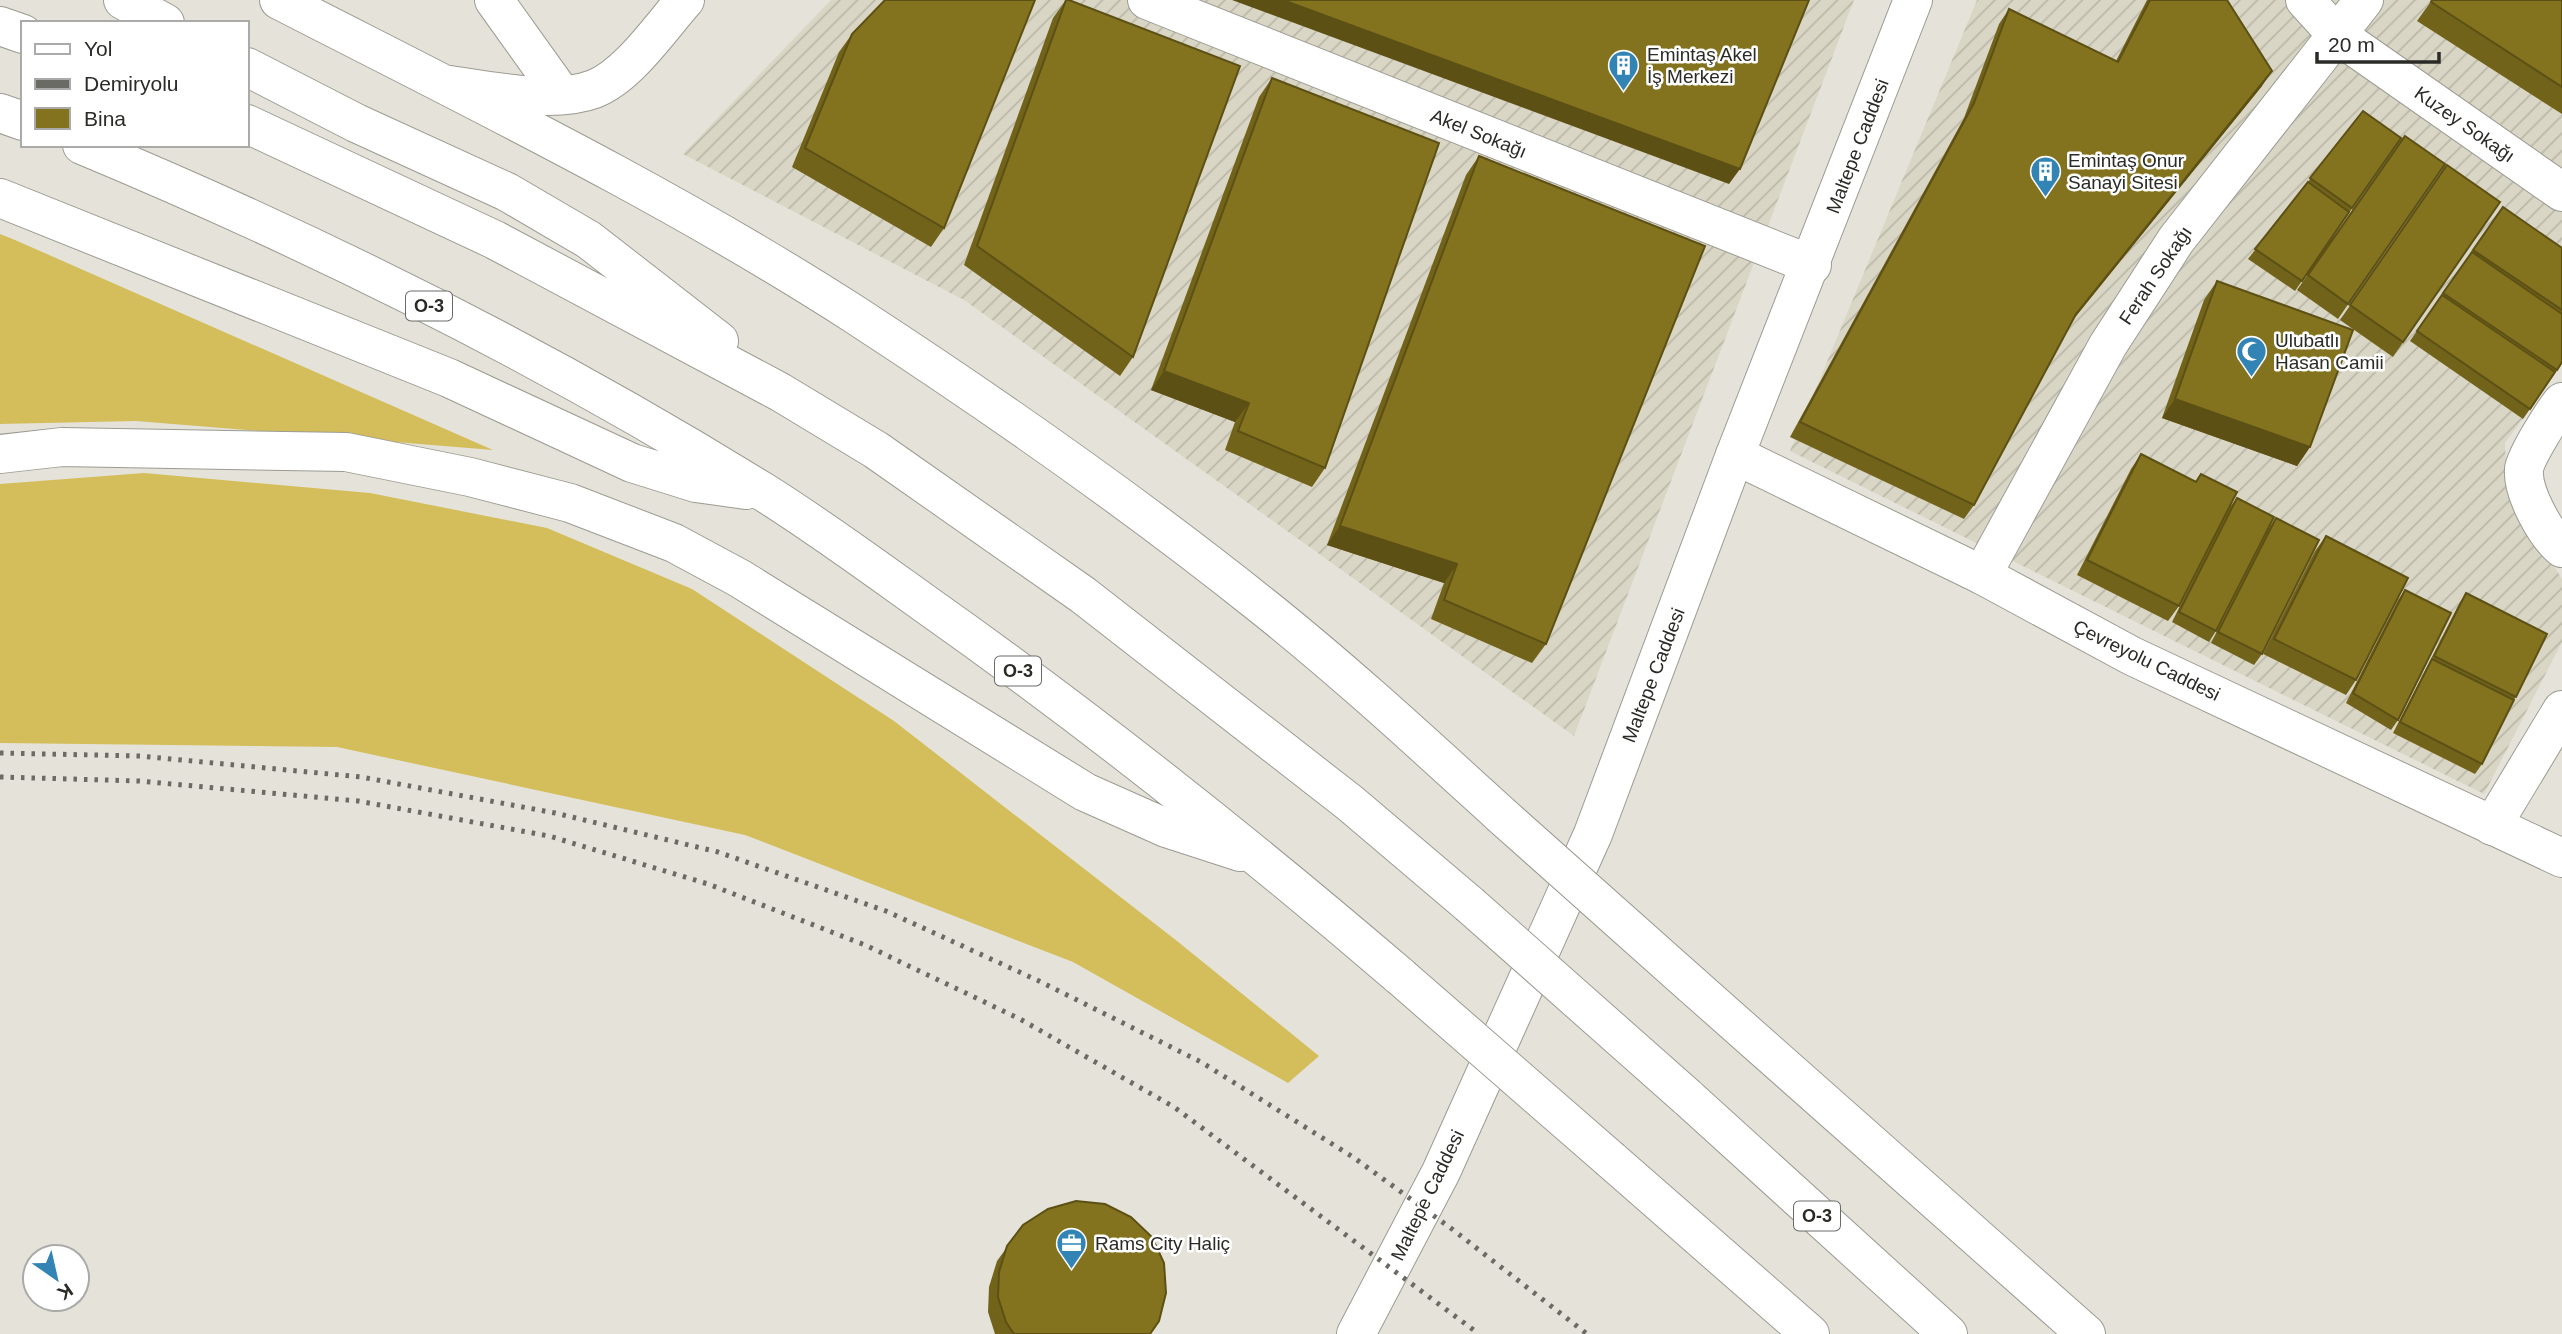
<svg xmlns="http://www.w3.org/2000/svg" width="2562" height="1334" viewBox="0 0 2562 1334" font-family="Arial,sans-serif">
<style>
.industrial{fill:url(#industrial-furrows)}
.grass{fill:#d3be5b}
.lines{fill:none;stroke-linecap:round;stroke-linejoin:round}
.minor-casing{stroke:#9c9b92;stroke-width:40}
.tertiary-casing{stroke:#9c9b92;stroke-width:40}
.secondary-casing{stroke:#9c9b92;stroke-width:40}
.primary-casing{stroke:#9c9b92;stroke-width:40}
.trunk-casing{stroke:#9c9b92;stroke-width:40}
.minor{stroke:#fff;stroke-width:38}
.tertiary{stroke:#fff;stroke-width:38}
.secondary{stroke:#fff;stroke-width:38}
.primary{stroke:#fff;stroke-width:38}
.trunk{stroke:#fff;stroke-width:38}
.rail{stroke:#6b6b65;stroke-width:5;stroke-dasharray:3.5 7;stroke-linecap:butt}
.trunk-bridge-casing{stroke:#9c9b92;stroke-width:40;stroke-linecap:butt}
.trunk-bridge{stroke:#fff;stroke-width:38}
.wall{fill:#72631a}
.shaded-wall{fill:#5c5015}
.building{fill:#84731e;stroke:#5c5015;stroke-width:2}
.labels{text-anchor:middle;stroke-width:5;stroke-linejoin:round;paint-order:stroke}
.shield{fill:#fff;stroke:#6a6a67;stroke-width:2}
.shield-label{font-size:18px;font-weight:bold;fill:#2a2a26}
.poi-label{font-size:19px;fill:#2a2a26;stroke:#fff;text-anchor:start}
.street-label{font-size:19px;fill:#2a2a26;stroke:#fff}
</style>
<defs>
<pattern id="industrial-furrows" width="10" height="10" patternUnits="userSpaceOnUse" patternTransform="scale(1.75)"><rect width="10" height="10" fill="#dad6c5"/><path d="M-1 1l2-2M0 10L10 0M9 11l2-2" fill="none" stroke="#bbb8a9"/></pattern>
</defs>
<rect width="100%" height="100%" fill="#e5e3d9"/>
<path class="industrial" d="M831,0H1854L1574,736L964,300L683,154Z
M1977,0H2562V364L2505,443L2507,492L2562,579V642L2484,794L1790,451Z"/>
<path class="grass" d="M0,234L15,240L493,450L136,421L0,424Z
M144,473L370,493L547,528L692,589L894,721L1177,941L1319,1056L1288,1083L1073,962L745,835L337,747L0,743V484Z"/>
<g class="lines">
<defs>
<path id="minor" d="M494,0L562,95
M1147,0L1812,265
M2305,0L2336,34L2562,192
M450,85C490,91 555,104 594,89C628,76 661,27 685,0
M1982,575L2108,345L2176,240L2364,0"/>
<path id="tertiary" d="M2562,402C2553,413 2526,456 2524,469C2522,492 2545,534 2562,548
M2492,826L2562,710"/>
<path id="secondary" d="M1735,455L1982,575L2132,656L2562,858"/>
<path id="primary" d="M1356,1334L1441,1172L1593,834L1735,455L1913,0"/>
<path id="trunk" d="M123,0L165,23
M279,0C474,100 673,197 857,316C995,406 1131,501 1260,604C1343,670 1421,742 1500,814
M0,26L23,34
M247,67L356,123L507,192L589,240L719,341
M0,113L23,121
M247,124L495,240L780,392L876,450L1083,595L1350,803L1469,904
M82,145C317,243 546,357 762,491C818,526 871,565 924,603C1090,720 1247,845 1401,977
M0,198L449,378L632,463L696,483L746,490
M0,454L62,447L346,452L470,477L570,503L674,543L739,578L1085,792L1166,828L1240,852
M1692,985L2086,1334
M1687,1097L1948,1334
M1611,1160L1810,1334"/>
</defs>
<use href="#minor" class="minor-casing"/>
<use href="#tertiary" class="tertiary-casing"/>
<use href="#secondary" class="secondary-casing"/>
<use href="#primary" class="primary-casing"/>
<use href="#trunk" class="trunk-casing"/>
<use href="#minor" class="minor"/>
<use href="#tertiary" class="tertiary"/>
<use href="#secondary" class="secondary"/>
<use href="#primary" class="primary"/>
<use href="#trunk" class="trunk"/>
<path class="rail" d="M0,753L140,756L361,777L555,813L718,852L886,911L1039,981L1201,1062L1353,1157L1452,1229L1587,1334
M0,777L139,781L358,801L549,836L708,884L865,945L1020,1019L1174,1107L1479,1334"/>
<defs>
<path id="trunk-bridge" d="M1500,814L1692,985
M1469,904L1687,1097
M1401,977L1611,1160"/>
</defs>
<use href="#trunk-bridge" class="trunk-bridge-casing"/>
<use href="#trunk-bridge" class="trunk-bridge"/>
</g>
<path class="wall" d="M1066,0L1133,357L1120,376L964,265L1053,18Z
M2147,0H2227L2262,86L2073,320L1974,505L1964,519L1790,437L1964,118L1999,24L2009,9L2116,61Z
M2432,0H2562V114L2417,21Z
M852,34L944,228L931,247L792,167L839,52Z
M1272,78L1325,468L1312,487L1225,450L1235,422L1151,390L1259,97Z
M2363,111L2401,138L2295,291L2248,259Z
M2405,136L2445,164L2338,319L2297,290Z
M1479,156L1546,644L1532,663L1431,619L1444,583L1327,545L1466,175Z
M2447,165L2500,202L2393,357L2340,320Z
M2503,207L2562,248V363L2523,419L2410,341Z
M2217,281L2310,447L2297,466L2162,418L2204,300Z
M2141,454L2196,482L2201,474L2179,606L2168,621L2077,575L2131,469Z
M2237,498L2216,631L2209,642L2172,622L2229,508Z
M2276,518L2262,654L2254,665L2211,643L2269,528Z
M2326,536L2356,680L2346,695L2263,654L2315,551Z
M2405,590L2398,720L2391,730L2346,703L2398,600Z
M2466,593L2547,634L2482,764L2475,774L2393,733L2459,604Z
M1023,1225L1150,1334H995L988,1312L989,1287L997,1261Z"/>
<path class="shaded-wall" d="M1232,0H1283L1740,169L1729,184Z
M2272,71L2262,86L2065,329L2076,314Z
M1164,371L1249,403L1235,422L1151,390Z
M2175,399L2310,447L2297,466L2162,418Z
M1340,526L1457,564L1444,583L1327,545Z"/>
<path class="building" d="M885,0H1035L944,228L805,148L852,34Z
M1066,0H1069L1240,66L1133,357L977,246Z
M1283,0H1809L1740,169Z
M2150,0H2227L2272,71L2076,314L1974,505L1800,422L1974,103L2009,9L2118,62Z
M2432,0H2562V87L2431,2Z
M1272,78L1439,143L1325,468L1238,431L1249,403L1164,371Z
M2363,111L2401,138L2352,208L2310,178Z
M2405,136L2445,164L2348,304L2308,275Z
M1479,156L1705,246L1546,644L1444,600L1457,564L1340,526Z
M2447,165L2500,202L2403,342L2350,305Z
M2308,182L2349,212L2302,281L2255,249Z
M2503,207L2562,248V310L2473,250Z
M2472,252L2562,314V362L2557,370L2443,293Z
M2217,281L2353,330L2310,447L2175,399Z
M2442,295L2555,372L2530,409L2417,331Z
M2141,454L2196,482L2201,474L2237,492L2179,606L2087,560Z
M2237,498L2274,517L2216,631L2179,612Z
M2276,518L2319,540L2262,654L2218,632Z
M2326,536L2408,578L2356,680L2274,639Z
M2405,590L2451,613L2398,720L2353,693Z
M2466,593L2547,634L2516,697L2434,656Z
M2432,659L2514,700L2482,764L2400,722Z
M1076,1201L1105,1204L1131,1217L1152,1237L1164,1263L1166,1293L1159,1321L1150,1334H1014L1006,1322L998,1297L999,1272L1007,1246L1023,1225L1048,1209Z"/>
<defs>
<symbol id="building-pin" viewBox="-11 -11 22 30"><path d="M0 17L-7.5 6A9.5 9.5 0 1 1 7.5 6Z" fill="#3184b4" stroke="#fff"/><path d="M-4-6H4V6H1V3H-1V6H-4ZM-2.5-4.3h1.7v1.8h-1.7ZM.8-4.3h1.7v1.8H.8ZM-2.5-1h1.7V.8h-1.7ZM.8-1h1.7V.8H.8Z" fill="#fff"/></symbol>
<symbol id="mosque-pin" viewBox="-11 -11 22 30"><path d="M0 17L-7.5 6A9.5 9.5 0 1 1 7.5 6Z" fill="#3184b4" stroke="#fff"/><path d="M3.5-4.9A6 6 0 1 0 3.5 4.9A5 5 0 1 1 3.5-4.9Z" fill="#fff"/></symbol>
<symbol id="office-pin" viewBox="-11 -11 22 30"><path d="M0 17L-7.5 6A9.5 9.5 0 1 1 7.5 6Z" fill="#3184b4" stroke="#fff"/><path d="M-6-3h4V-5.5h4V-3h4V5H-6ZM-1-4.5V-3h2v-1.5ZM-6 0V1H6V0Z" fill="#fff"/></symbol>
</defs>
<g fill-rule="evenodd">
<use href="#building-pin" x="1606" y="48" width="35" height="47"/>
<use href="#building-pin" x="2028" y="154" width="35" height="47"/>
<use href="#mosque-pin" x="2234" y="334" width="35" height="47"/>
<use href="#office-pin" x="1054" y="1226" width="35" height="47"/>
</g>
<g class="labels">
<g class="shield">
<rect x="406" y="291.5" width="46" height="29" rx="5"/>
<rect x="995" y="656.5" width="46" height="29" rx="5"/>
<rect x="1794" y="1201.5" width="46" height="29" rx="5"/>
</g>
<g class="shield-label">
<text x="429" y="312">O-3</text>
<text x="1018" y="677">O-3</text>
<text x="1817" y="1222">O-3</text>
</g>
<g class="poi-label">
<text x="1647" y="61">Emintaş Akel<tspan x="1647" dy="22">İş Merkezi</tspan></text>
<text x="2068" y="167">Emintaş Onur<tspan x="2068" dy="22">Sanayi Sitesi</tspan></text>
<text x="2275" y="347">Ulubatlı<tspan x="2275" dy="22">Hasan Camii</tspan></text>
<text x="1095" y="1250">Rams City Haliç</text>
</g>
<g class="street-label">
<text transform="translate(2465 124) rotate(35)" y="7">Kuzey Sokağı</text>
<text transform="translate(1479 133) rotate(22)" y="7">Akel Sokağı</text>
<text transform="translate(1857 146) rotate(-69)" y="7">Maltepe Caddesi</text>
<text transform="translate(2155 275) rotate(-56)" y="7">Ferah Sokağı</text>
<text transform="translate(2147 660) rotate(26)" y="7">Çevreyolu Caddesi</text>
<text transform="translate(1653 675) rotate(-69)" y="7">Maltepe Caddesi</text>
<text transform="translate(1427 1195) rotate(-64)" y="7">Maltepe Caddesi</text>
</g>
</g>
<rect x="21" y="21" width="228" height="126" fill="#ffffff" stroke="#aaaaa8" stroke-width="2"/>
<rect x="35" y="44" width="35" height="10" fill="#ffffff" stroke="#aaaaa8" stroke-width="2"/>
<text x="84" y="56" font-size="21" fill="#2a2a26">Yol</text>
<rect x="35" y="79" width="35" height="10" fill="#6b6b65" stroke="#aaaaa8" stroke-width="2"/>
<text x="84" y="91" font-size="21" fill="#2a2a26">Demiryolu</text>
<rect x="35" y="108" width="35" height="21" fill="#84731e" stroke="#aaaaa8" stroke-width="2"/>
<text x="84" y="126" font-size="21" fill="#2a2a26">Bina</text>
<g transform="translate(56 1278) rotate(146)"><circle r="33" fill="#ffffff" stroke="#aaaaa8" stroke-width="2"/>
<path d="M0-5L12 26L0 18L-12 26Z" fill="#3184b4"/>
<text y="-10" font-size="19" font-weight="bold" text-anchor="middle" fill="#2a2a26">K</text>
</g>
<path d="M2317 52v10h122v-10" fill="none" stroke="#2a2a26" stroke-width="3.5"/>
<text x="2328" y="52" font-size="21" fill="#2a2a26" stroke="#ffffff" stroke-width="5" paint-order="stroke">20 m</text>
</svg>
